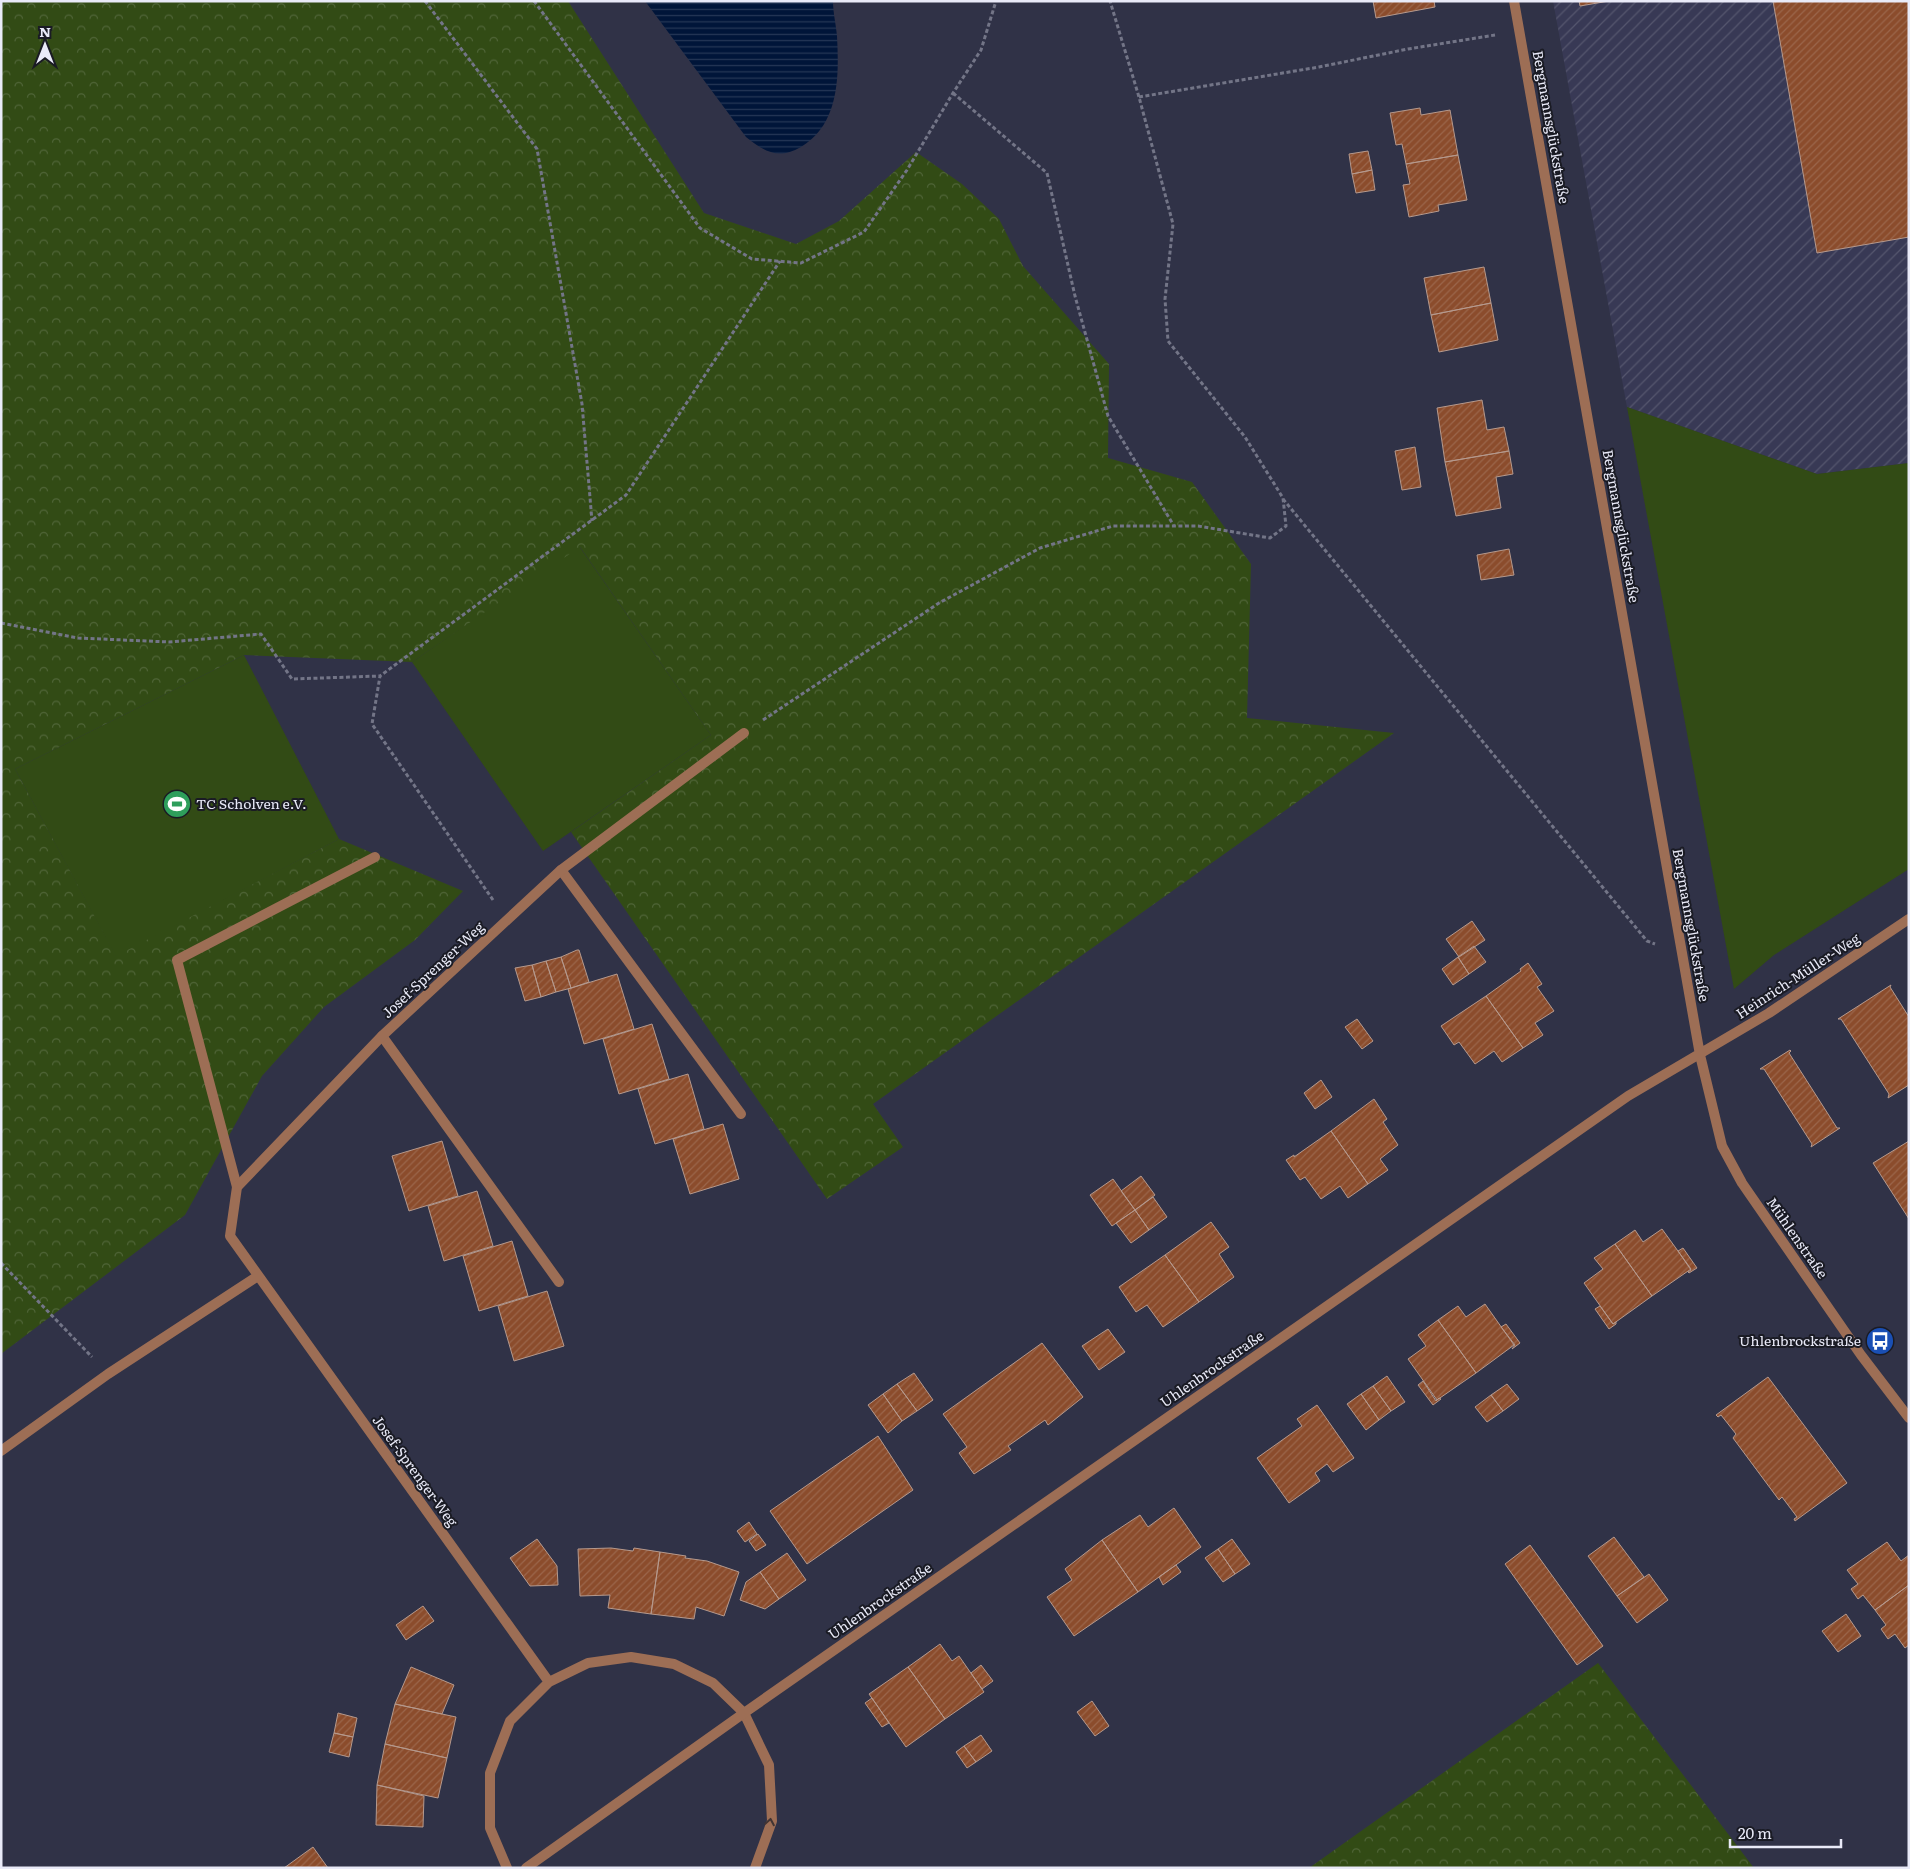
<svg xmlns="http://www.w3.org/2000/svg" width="1910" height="1869" viewBox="0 0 1910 1869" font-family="Literata,serif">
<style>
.industrial{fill:url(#industrial-furrows)}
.grass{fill:#324b15}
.forest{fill:url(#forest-crowns)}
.water{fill:url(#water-rules)}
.building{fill:url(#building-hatch);stroke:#b5998d}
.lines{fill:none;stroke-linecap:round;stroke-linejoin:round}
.path{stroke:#737587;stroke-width:3;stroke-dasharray:4 2.5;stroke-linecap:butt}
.service{stroke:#9d6e55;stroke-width:10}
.pedestrian{stroke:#9d6e55;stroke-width:10}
.minor{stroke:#9d6e55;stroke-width:10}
.oneway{stroke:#413433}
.labels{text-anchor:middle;stroke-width:4;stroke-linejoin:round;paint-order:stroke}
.street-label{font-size:14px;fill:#e9eaf8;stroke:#1a1b24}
.poi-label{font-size:14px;fill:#e9eaf8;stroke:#1a1b24;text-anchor:start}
</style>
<defs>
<pattern id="industrial-furrows" width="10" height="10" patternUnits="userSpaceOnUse" patternTransform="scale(1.25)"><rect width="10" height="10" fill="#383955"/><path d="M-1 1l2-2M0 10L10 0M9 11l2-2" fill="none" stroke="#55566e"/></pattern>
<pattern id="forest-crowns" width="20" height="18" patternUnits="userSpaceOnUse" patternTransform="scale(1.25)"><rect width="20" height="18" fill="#324b15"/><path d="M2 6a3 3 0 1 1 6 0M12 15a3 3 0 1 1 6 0" fill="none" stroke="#506538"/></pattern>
<pattern id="water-rules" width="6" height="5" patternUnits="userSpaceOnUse" patternTransform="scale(1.25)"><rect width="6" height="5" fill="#001539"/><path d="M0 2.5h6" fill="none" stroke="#253756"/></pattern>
<pattern id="building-hatch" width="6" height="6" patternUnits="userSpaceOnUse" patternTransform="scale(1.25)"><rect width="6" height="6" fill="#8b4c2c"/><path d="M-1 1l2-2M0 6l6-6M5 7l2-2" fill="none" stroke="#9b664b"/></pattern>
</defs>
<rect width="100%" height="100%" fill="#303247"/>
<path class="industrial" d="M1553,1H1909V463L1817,474L1627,407Z"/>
<path class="grass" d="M1627,407L1817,474L1909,463V869L1774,955L1734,989Z
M579,546L711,735L543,851L412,662Z
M244,655L339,839L116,957L15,769Z"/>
<path class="forest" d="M1,1H568L704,213L796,244L839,221L916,152L962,184L999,219L1023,266L1109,364L1108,458L1192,482L1251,564L1247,718L1394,733L873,1104L903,1147L827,1199L571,832L711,735L580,547L412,662L244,655L15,769L116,956L339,839L463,891L415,940L324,1007L262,1076L185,1215L1,1354Z
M1598,1663L1754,1868H1309Z"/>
<path class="water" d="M645,1H833C833,13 836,24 837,36C839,75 840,124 801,147C778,160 765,152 746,137Z"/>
<path class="building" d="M1373,1H1434L1435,7L1376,18Z
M1579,1H1609L1580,6Z
M1773,1H1909V237L1817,253Z
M1420,108L1421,115L1450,110L1458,155L1406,164L1402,144L1396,145L1390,113Z
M1368,151L1372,170L1352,174L1349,154Z
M1458,155L1467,200L1438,205L1439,211L1409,217L1403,185L1410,184L1406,164Z
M1372,170L1375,190L1356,193L1352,174Z
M1484,267L1491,303L1431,315L1424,278Z
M1491,303L1498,340L1439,352L1431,315Z
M1482,400L1487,430L1504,427L1509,451L1445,462L1437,408Z
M1415,447L1421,487L1402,490L1395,451Z
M1509,451L1513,474L1496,477L1501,508L1456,516L1445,462Z
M1509,549L1514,575L1481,580L1477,555Z
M1472,921L1485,940L1459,957L1446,939Z
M1474,946L1486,962L1469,974L1458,957Z
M577,950H579L589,982L571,988L561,957Z
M561,957L571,988L556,992L546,961Z
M1458,957L1469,974L1453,985L1442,969Z
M546,961L556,992L541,997L532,965Z
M1528,963L1542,984L1537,987L1554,1011L1535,1023L1543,1035L1523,1048L1486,996L1521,971L1520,969Z
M532,965L541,997L525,1001L515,968Z
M617,974L634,1029L584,1044L568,989Z
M1891,985L1890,987L1909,1017V1085L1888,1098L1889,1094L1841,1019H1838Z
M1486,996L1523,1048L1502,1062L1494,1051L1475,1064L1459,1042L1454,1045L1441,1026Z
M1357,1019L1373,1041L1362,1049L1345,1027Z
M652,1024L669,1079L619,1094L603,1039Z
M1790,1050L1791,1051L1789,1053L1837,1128H1840L1811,1147L1812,1144L1764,1069H1760Z
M688,1074L704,1129L655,1144L638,1089Z
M1321,1080L1332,1097L1315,1109L1304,1093Z
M1374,1099L1387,1119L1383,1122L1398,1145L1380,1159L1388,1170L1368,1184L1331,1131Z
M723,1124L739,1179L690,1194L673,1139Z
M1331,1131L1368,1184L1348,1198L1340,1186L1321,1199L1305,1177L1300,1180L1286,1160L1294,1155V1157Z
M442,1141L458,1196L409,1211L392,1156Z
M1909,1141V1219L1873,1163Z
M1141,1176L1155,1195L1135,1210L1121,1191Z
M1113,1179L1135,1210L1112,1226L1090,1195Z
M477,1191L493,1246L444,1261L428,1206Z
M1153,1197L1167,1217L1149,1230L1135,1210Z
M1135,1210L1149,1230L1131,1243L1116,1223Z
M1211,1222L1229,1247L1219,1254L1234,1277L1199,1302L1165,1255Z
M1662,1229L1691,1269L1652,1296L1615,1244L1635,1230L1643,1242Z
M512,1241L528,1296L479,1311L463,1256Z
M1615,1244L1652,1296L1613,1324L1584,1283L1603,1269L1594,1258Z
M1683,1248L1697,1268L1689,1273L1688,1272L1691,1270L1678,1251Z
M1165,1255L1199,1302L1163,1327L1147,1305L1136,1312L1119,1287Z
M547,1291L564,1346L514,1361L498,1306Z
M1485,1304L1514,1345L1476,1373L1438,1320L1458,1306L1466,1317Z
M1600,1306L1613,1324L1616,1322V1324L1609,1329L1595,1309Z
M1438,1320L1476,1373L1437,1400L1408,1359L1426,1346L1418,1335Z
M1506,1324L1520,1343L1512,1349L1515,1345L1501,1327Z
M1108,1329L1125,1352L1099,1370L1082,1346Z
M1042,1343L1083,1397L1048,1425L1045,1420L1008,1446L1011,1450L974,1474L959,1453L967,1447L943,1414Z
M914,1373L933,1400L917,1411L897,1384Z
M1387,1376L1405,1402L1391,1411L1373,1386Z
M1768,1377L1847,1483L1795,1521L1794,1519L1797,1517L1782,1497L1779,1500L1733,1438L1736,1434L1721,1415L1718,1417L1716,1415Z
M1423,1381L1436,1401L1439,1398L1441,1399L1433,1405L1418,1385Z
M897,1384L917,1411L902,1421L883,1394Z
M1507,1384L1519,1399L1503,1411L1491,1395Z
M1373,1386L1391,1411L1379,1420L1361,1394Z
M883,1394L902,1421L888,1433L868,1405Z
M1361,1394L1379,1420L1366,1430L1347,1404Z
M1491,1395L1503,1411L1487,1422L1475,1407Z
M1317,1405L1354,1458L1333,1472L1327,1464L1315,1473L1320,1481L1289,1503L1257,1458L1302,1426L1297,1419Z
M878,1436L913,1490L807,1564L770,1511Z
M1174,1508L1201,1547L1138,1592L1102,1540L1140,1515L1148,1527Z
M749,1522L757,1534L745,1542L737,1531Z
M758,1534L766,1545L756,1551L749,1541Z
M1614,1537L1644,1577L1617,1596L1588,1556Z
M537,1539L557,1566L558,1585L530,1586L510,1558Z
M1232,1539L1250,1564L1235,1574L1218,1549Z
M1102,1540L1138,1592L1074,1636L1047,1597L1072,1580L1065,1569Z
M1887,1542L1901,1561L1909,1555V1585L1875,1610L1863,1595L1858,1599L1851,1589L1858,1584L1847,1570Z
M1530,1545L1603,1646L1577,1665L1505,1564Z
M611,1548L633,1551L634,1548L660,1552L651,1614L608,1608L610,1595L580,1596L578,1549Z
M1218,1549L1235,1574L1223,1582L1205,1558Z
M660,1552L686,1556L685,1558L707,1561L739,1572L724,1616L696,1607L694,1619L651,1614Z
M787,1553L806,1580L779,1599L760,1572Z
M1176,1565L1181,1572L1163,1585L1159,1577Z
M760,1572L779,1599L765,1609L740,1600L746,1582Z
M1649,1574L1668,1600L1637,1623L1617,1596Z
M1909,1585V1645L1905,1648L1895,1634L1888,1639L1881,1629L1886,1625L1875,1610Z
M423,1606L434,1621L406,1640L396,1625Z
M1846,1614L1861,1636L1838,1652L1822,1631Z
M940,1644L952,1661L959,1656L984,1692L945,1719L908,1667Z
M981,1665L993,1681L982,1689L971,1673Z
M411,1667L454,1685L442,1714L395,1704Z
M908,1667L945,1719L906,1747L869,1694Z
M872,1698L889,1723L882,1727L865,1703Z
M1092,1701L1109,1726L1095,1736L1077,1712Z
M395,1704L456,1717L447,1758L385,1744Z
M338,1713L357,1718L353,1737L334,1733Z
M334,1733L353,1737L349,1757L329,1752Z
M981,1735L992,1751L976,1762L964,1746Z
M385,1744L447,1758L438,1798L377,1785Z
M964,1746L976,1762L967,1768L956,1752Z
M377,1785L424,1796L423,1827L376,1825Z
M313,1847L328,1868H284Z"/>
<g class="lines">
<path class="path" d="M425,1L537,149L582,404L592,521
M534,1L700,228L752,259L801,263L864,232L907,170L953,93L981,50L996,1
M953,93L1047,173L1075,296L1108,416L1174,526
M1139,97L1319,67L1408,49L1495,35
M1283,499L1647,941L1655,944
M1,623L78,638L169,642L261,634L292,679L380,676
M763,720L939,603L1040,548L1113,526H1198L1270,538L1286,526L1283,498L1245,437L1168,341L1165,299L1173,224L1139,97L1110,1
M493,900L372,724L380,676L626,495L780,261
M1,1263L92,1357"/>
<path class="service" d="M237,1187L177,960L375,857
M744,1713L769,1765L772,1821L755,1868"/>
<path class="pedestrian" d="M561,870L741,1114
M382,1036L559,1282"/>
<path class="minor" d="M1514,1L1700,1055L1722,1146L1742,1183L1861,1355L1909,1418
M1,1451L108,1374L258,1276
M549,1682L230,1236L237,1187L382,1036L561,870L744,733
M507,1868L490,1828V1773L510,1721L549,1682L588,1663L631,1657L674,1664L713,1683L744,1713
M526,1868L744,1713L1628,1096L1769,1013L1909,919"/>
</g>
<defs><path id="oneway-chevron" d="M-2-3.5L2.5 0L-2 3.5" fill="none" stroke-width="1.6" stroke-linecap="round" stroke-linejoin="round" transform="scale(1.25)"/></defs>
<use class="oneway" href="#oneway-chevron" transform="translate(770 1822) rotate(-80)"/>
<defs>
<symbol id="stadium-disc" viewBox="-11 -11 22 22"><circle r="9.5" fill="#2e9e5b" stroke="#1a1b24"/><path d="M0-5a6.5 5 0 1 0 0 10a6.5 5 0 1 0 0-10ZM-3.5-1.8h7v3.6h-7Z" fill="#fff"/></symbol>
<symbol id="bus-disc" viewBox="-11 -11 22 22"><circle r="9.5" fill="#1a4fb4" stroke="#1a1b24"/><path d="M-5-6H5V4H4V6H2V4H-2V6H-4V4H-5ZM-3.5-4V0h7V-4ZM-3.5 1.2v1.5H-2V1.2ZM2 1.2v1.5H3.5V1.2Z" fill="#fff"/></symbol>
</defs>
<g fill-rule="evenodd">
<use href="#stadium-disc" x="161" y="788" width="32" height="32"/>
<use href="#bus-disc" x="1864" y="1325" width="32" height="32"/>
</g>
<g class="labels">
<g class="street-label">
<text transform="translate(1551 127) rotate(80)" y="5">Bergmannsglückstraße</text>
<text transform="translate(1621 526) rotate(80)" y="5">Bergmannsglückstraße</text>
<text transform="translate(1691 925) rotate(80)" y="5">Bergmannsglückstraße</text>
<text transform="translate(433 970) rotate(-43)" y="5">Josef-Sprenger-Weg</text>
<text transform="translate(1798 976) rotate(-33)" y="5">Heinrich-Müller-Weg</text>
<text transform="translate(1797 1238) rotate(55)" y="5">Mühlenstraße</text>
<text transform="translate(1212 1369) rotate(-35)" y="5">Uhlenbrockstraße</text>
<text transform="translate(415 1471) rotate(54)" y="5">Josef-Sprenger-Weg</text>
<text transform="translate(880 1601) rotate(-35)" y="5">Uhlenbrockstraße</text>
</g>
<g class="poi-label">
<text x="196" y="809">TC Scholven e.V.</text>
<text x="1861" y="1346" text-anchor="end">Uhlenbrockstraße</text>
</g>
</g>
<rect width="1910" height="1869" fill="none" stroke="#e9eaf8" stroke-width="5"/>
<g transform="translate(45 45)" stroke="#1a1b24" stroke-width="4" paint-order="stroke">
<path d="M0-4L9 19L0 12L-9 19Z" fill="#e9eaf8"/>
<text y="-8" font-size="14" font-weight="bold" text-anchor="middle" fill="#e9eaf8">N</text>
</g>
<path d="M1730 1839v8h111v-8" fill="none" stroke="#e9eaf8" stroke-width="2.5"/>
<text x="1738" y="1839" font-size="15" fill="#e9eaf8" stroke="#1a1b24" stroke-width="4" paint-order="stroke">20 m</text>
</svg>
